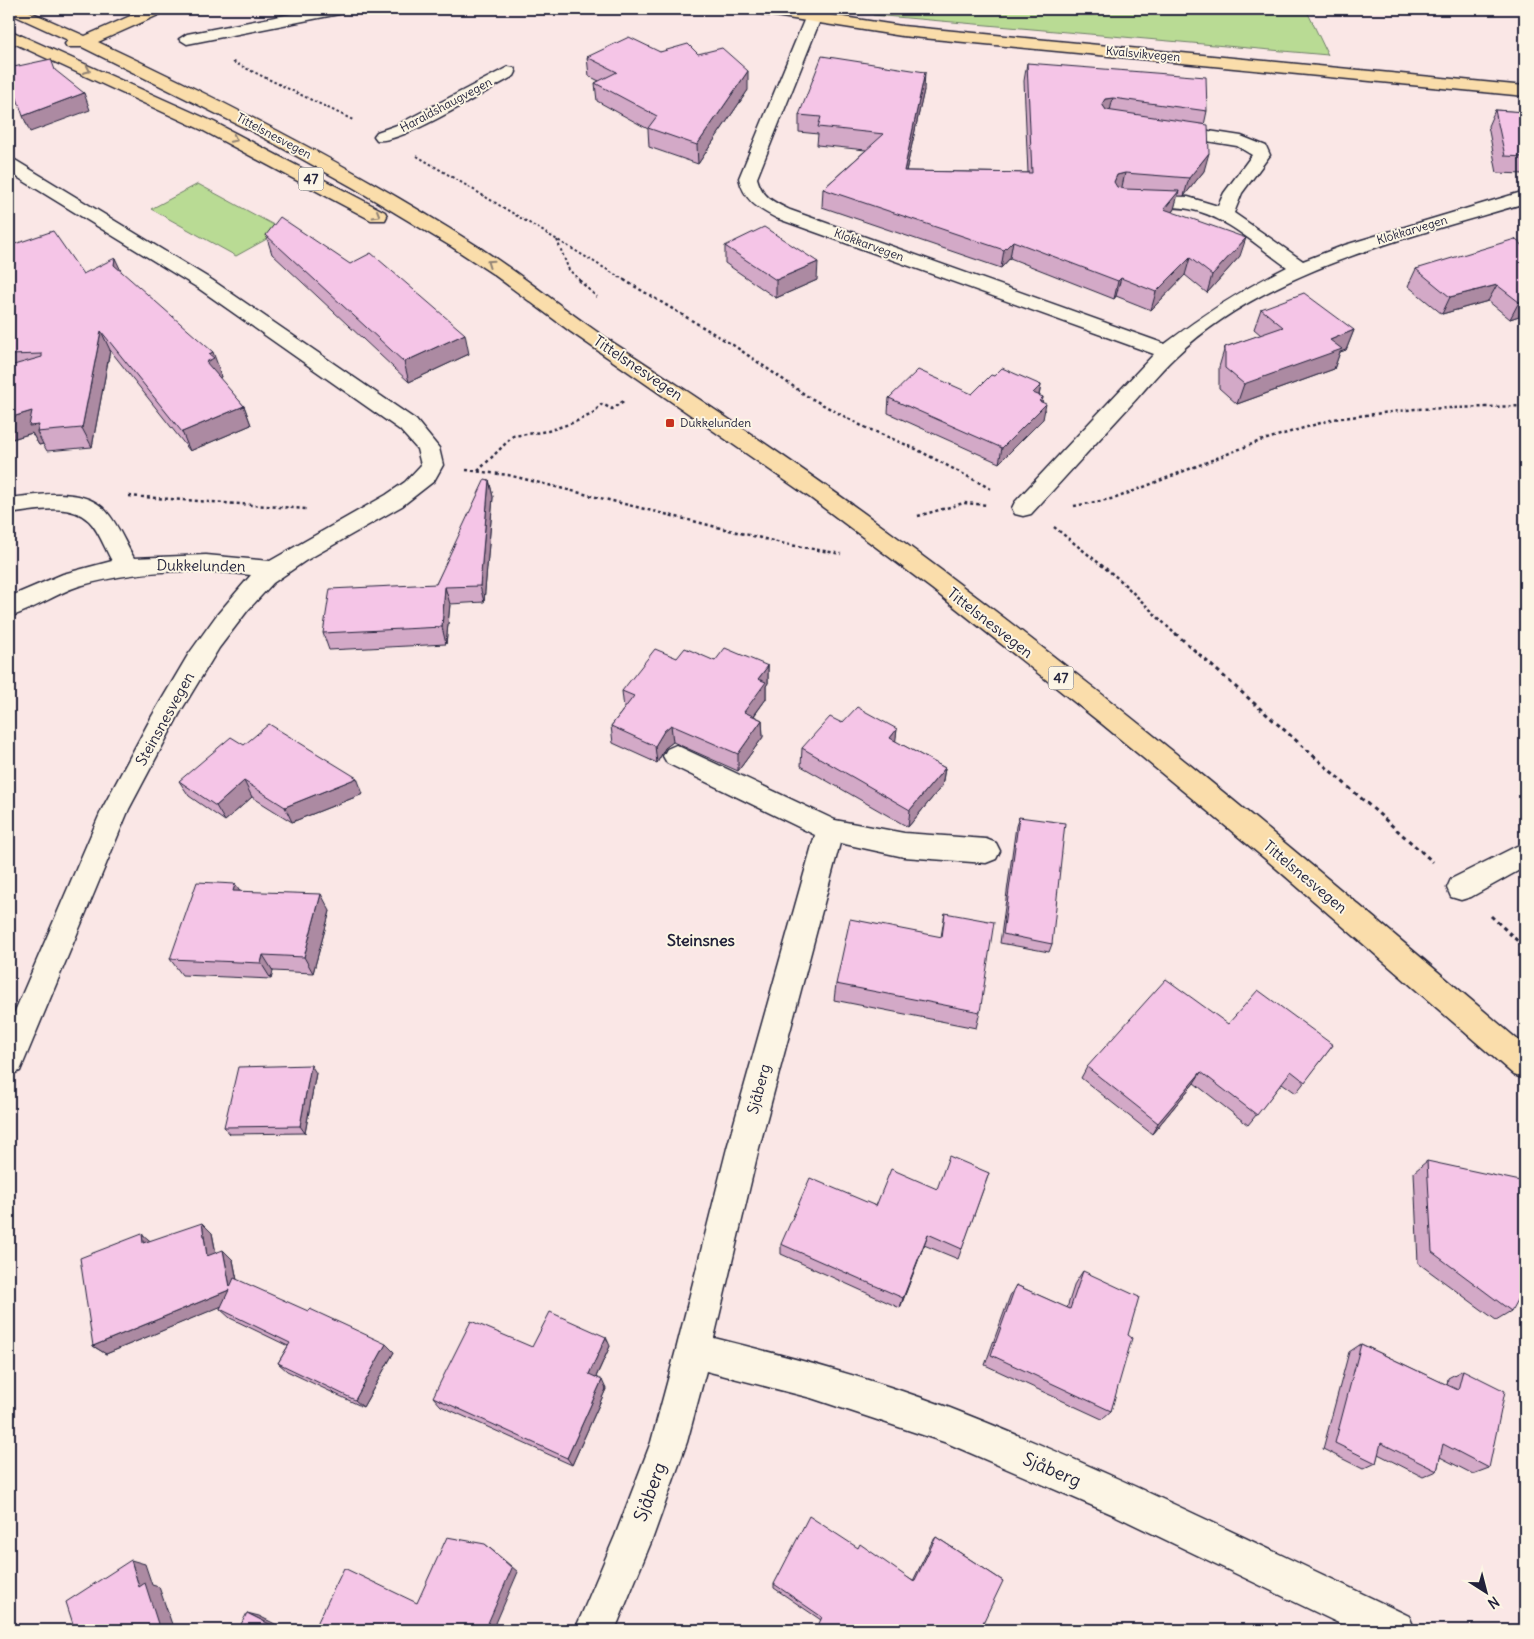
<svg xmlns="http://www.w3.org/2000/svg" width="1534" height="1639" viewBox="0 0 1534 1639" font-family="Delius,sans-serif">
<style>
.green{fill:#b9db94;stroke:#6e7e68}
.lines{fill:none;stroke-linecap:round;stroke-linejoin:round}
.minor-casing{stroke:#22223b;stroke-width:3}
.major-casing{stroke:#22223b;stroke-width:3}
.path-far2{stroke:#22223b;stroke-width:2;stroke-dasharray:2.5 2.5;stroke-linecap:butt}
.path-far1{stroke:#22223b;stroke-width:2.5;stroke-dasharray:3 3;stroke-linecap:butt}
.path{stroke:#22223b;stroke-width:3;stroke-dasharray:4 4;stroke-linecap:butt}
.minor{fill:#fcf5e5;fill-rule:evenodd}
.major{fill:#faddab;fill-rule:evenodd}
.wall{fill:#d3a9c7;stroke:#22223b}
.shaded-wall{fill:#ac8aa2;stroke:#22223b}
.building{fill:#f5c5e7;stroke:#22223b}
.oneway{stroke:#8e8073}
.poi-dot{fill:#c8321e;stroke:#fcf5e5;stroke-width:2}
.labels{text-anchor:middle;stroke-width:4;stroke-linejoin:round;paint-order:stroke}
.far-street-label{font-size:12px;fill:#22223b;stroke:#fcf5e5}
.far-poi-label{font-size:12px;fill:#22223b;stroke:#fcf5e5;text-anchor:start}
.shield{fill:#fcf5e5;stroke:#63616e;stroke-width:1}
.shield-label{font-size:14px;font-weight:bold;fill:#22223b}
.street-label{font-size:15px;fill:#22223b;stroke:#fcf5e5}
.neighbourhood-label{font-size:16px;font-weight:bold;fill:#22223b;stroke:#fcf5e5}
.near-street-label{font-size:18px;fill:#22223b;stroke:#fcf5e5}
</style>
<rect width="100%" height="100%" fill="#fae7e6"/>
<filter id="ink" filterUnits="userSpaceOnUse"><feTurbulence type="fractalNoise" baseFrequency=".02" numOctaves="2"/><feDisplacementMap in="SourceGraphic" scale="10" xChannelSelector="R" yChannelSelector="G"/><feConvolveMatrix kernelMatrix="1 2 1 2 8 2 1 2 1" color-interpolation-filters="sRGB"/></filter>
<g filter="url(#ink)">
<path class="green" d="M871,9H1306L1328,55L873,15Z
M198,184L283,230L236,256L151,209Z"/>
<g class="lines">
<defs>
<path id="minor" d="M316,9H347L339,14L187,44L179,39L187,34Z
M813,13L821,18L757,178C762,197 773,202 790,210L1165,344C1204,314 1243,289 1287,267C1257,246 1226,216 1189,209C1170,205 1150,209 1131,204L1129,200L1131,196L1138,194L1188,197L1218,206L1224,193L1252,155L1237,146L1164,134L1161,130L1164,126L1170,125L1241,136L1266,146L1270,155L1242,193L1234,213L1303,261L1345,245L1525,191V203C1406,239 1268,268 1175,357C1158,373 1144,391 1129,407C1096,443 1064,478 1031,514L1023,516L1015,514L1012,508L1015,502L1154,354L776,218C757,208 744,200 739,178L805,18Z
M508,67L514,68L516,72L514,76C489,89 400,145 377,140L374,136L377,132L397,125Z
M9,159L15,160L212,280L416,420L439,448L443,465L434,481L402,506L305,561L273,583L248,610L219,648L182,709L129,809L20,1071L9,1075V1025L102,809L152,716L188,655L216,616L251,575C195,568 134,570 79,586C55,594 33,610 9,617V597L63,574L112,561C105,549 99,531 89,521C70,502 33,511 9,514V498C37,495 84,486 106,511C118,524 125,543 134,558L206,555L270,561L386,495L405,482L421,465L417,449L400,430L198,288L9,172Z
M676,745L835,820L904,833L986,839L996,843L1000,851L996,859L986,863L904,857L840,843L759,1148L714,1338C794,1358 874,1379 950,1408C1107,1469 1257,1544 1409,1616L1415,1630H1353L1114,1515L947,1443L811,1398L706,1371L687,1442L652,1540L615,1630H575L615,1536L651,1442L676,1350L727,1148L815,835L667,763L663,756L667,749Z
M1525,842V867L1471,897L1461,900L1451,897L1447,888L1451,879Z"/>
<path id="major" d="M9,9H24L85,36L146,9H167L165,12L98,42C228,103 357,169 477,246C522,275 562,308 606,338C692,394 778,451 861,511C1091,678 1309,861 1525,1046V1079L1514,1075L1269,862L1102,724L932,589L812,499L571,332L493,274L452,247L354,188L257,134L82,47H67L65,44L68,40L9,13Z
M754,9H791L902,26L1525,86V96L902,36L762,14Z
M9,30L214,122L385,212L387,216L385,220H371L202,130L9,41Z"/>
</defs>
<use href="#minor" class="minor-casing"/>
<use href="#major" class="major-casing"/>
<path class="path-far2" d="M233,62L353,120
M417,156L626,281
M557,240L569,270L581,281"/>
<path class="path-far1" d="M579,280L597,297
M624,280L733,345L807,396L862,426L916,449L993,490
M466,470L508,475L785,544L841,554
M478,471L513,436L548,431L575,422L592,414L602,404L612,409L625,400
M129,496L307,509
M1074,506L1116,498L1260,441L1334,419L1415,409L1525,406
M918,516L964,503L988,505
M1054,527L1120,580L1176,635"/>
<path class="path" d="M1175,633L1433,862
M1491,916L1525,948"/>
<use href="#minor" class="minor"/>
<use href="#major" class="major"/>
</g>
<path class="wall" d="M660,52L698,54L748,90L698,164L649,147L648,129L597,101L595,83L599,81L589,76L587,57Z
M1027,63L1207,111L1204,125V171L1184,196H1177L1174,209L1172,212L1240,256L1207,293L1185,275L1151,310L1116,296L1114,299L1010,258L1001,268L822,207L823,189L866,150L817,145L818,134L799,132V115L924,90L906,171L1028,173L1024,81Z
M1523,104H1525V174L1497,173L1488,126L1495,110L1520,112Z
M266,235L469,354L409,382L272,254Z
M9,246L83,274L121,272L220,371H219L221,377L219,378L244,406L251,425L190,451L110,350L92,447L47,451L43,444L39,445L32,433L9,440V380H10L14,374H9Z
M725,246L817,280L776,298L725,263Z
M1525,248V314L1510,319L1488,301L1442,314L1408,286L1416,269Z
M1261,309L1354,330L1346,350L1340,352L1334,369L1237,404L1219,388V367L1225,347L1261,335L1254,329Z
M994,376L1041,385L1039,396L1043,397L1042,402L1043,419L999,463L888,413L889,398L972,394Z
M489,480L493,497L484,602L450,604L446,644L329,650L323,633L436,584Z
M677,658L715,661L768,666V683L766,686V699L754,716L762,720L763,737L738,771L673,742L665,748L657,763L613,743L611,726L624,709L622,691Z
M842,723L897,729L895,741L945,768L942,786L908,827L801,766L802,748Z
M244,745L363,794L292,822L252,797L225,821L189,796L179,781Z
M1019,817L1052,944L1049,952L1000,943L1016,826Z
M239,891L330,911L313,973L273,971L271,979L182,975L170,959Z
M945,913L980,1012L976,1028L834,1000L836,984L941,937Z
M1228,1024L1333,1045L1296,1093L1282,1083L1248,1125L1194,1083L1152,1134L1081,1078L1087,1067Z
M316,1073L305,1133L230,1134L224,1127Z
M1427,1161L1511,1311L1496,1320L1418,1263L1414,1172Z
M989,1173L958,1259L924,1245L900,1308L781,1254V1244L876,1206Z
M212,1233L216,1253L233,1260L237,1280L394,1352L363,1407L287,1371L278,1363L288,1346L230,1318L220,1309L221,1306L106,1354L93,1346L150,1241Z
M1083,1271L1128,1335L1111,1411L1102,1419L985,1365L1010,1296L1016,1285L1067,1308L1075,1283Z
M1361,1344L1447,1385L1448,1378L1463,1370L1489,1468L1473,1474L1440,1457L1437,1471L1423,1477L1378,1454L1376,1463L1363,1469L1323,1449L1349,1352Z
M610,1346L596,1377L606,1389L572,1465L441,1406L433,1397L532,1347Z
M936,1537L1003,1581L821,1620L774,1588V1584L858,1548L913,1581L932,1542Z"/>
<path class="shaded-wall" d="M748,71V90L698,164L697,145Z
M925,72L924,90L902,189L904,171Z
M84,93L90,110L30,132L23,116Z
M1113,98L1109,115L1102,104L1105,99Z
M1209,153L1204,171L1184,196L1189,178Z
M1125,173L1121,191L1113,193L1114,182L1117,175Z
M1179,191L1174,209L1160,227L1164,209Z
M1246,238L1240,256L1207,293L1212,275Z
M1013,241L1010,258L1001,268L1004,250Z
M115,258L124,277L114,265Z
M1190,258L1185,275L1151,310L1156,292Z
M818,262L817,280L776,298V280Z
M1121,278L1116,296L1114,299L1118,281Z
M1497,285L1488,301L1442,314L1450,297Z
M1525,300V314L1510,319L1519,302Z
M1354,330L1346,350L1340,352L1334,369L1237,404L1244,384L1330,340Z
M101,331L110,350L92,447L82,428Z
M465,334L469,354L409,382L404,362Z
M213,352L220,371H219L221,377L213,381L206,362L209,354Z
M1041,385L1038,400L1033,393Z
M1043,397L1041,409L1046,404L1043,419L999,463L1002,448L1039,401Z
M244,406L251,425L190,451L182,432Z
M32,411L42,430L37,432L43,444L39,445L32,433L9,440V418Z
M489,480L493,497L484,602L480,586Z
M445,587L450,604L446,644L442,627Z
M768,666V683L766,686V699L744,729V712L758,679Z
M762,720L763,737L738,771V754Z
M671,725L673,742L665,748L657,763L655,746L664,731Z
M897,729L895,747L890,738Z
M945,768L942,786L908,827L910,810Z
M357,778L363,794L292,822L285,807Z
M244,781L252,797L225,821L216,806Z
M235,884L246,901L233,891Z
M321,894L330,911L313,973L304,957Z
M263,955L273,971L271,979L261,963Z
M311,1065L316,1073L305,1133L300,1126Z
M1201,1072L1194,1083L1152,1134L1158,1123Z
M202,1223L212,1233L218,1265L207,1256Z
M142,1234L154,1244L143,1243Z
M928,1234L924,1245L900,1308L903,1298Z
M223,1250L233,1260L240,1296L230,1287Z
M229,1290L239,1299L106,1354L93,1346Z
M606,1337L610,1346L593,1383L589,1374Z
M386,1344L394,1352L363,1407L355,1400Z
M602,1380L606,1389L572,1465L567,1458Z
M485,1544L518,1572L493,1630H485Z
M131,1560L145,1564L152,1585L159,1587L174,1630H160L139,1587Z
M247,1613L259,1616L287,1630H281Z"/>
<path class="building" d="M629,37L660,52L688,44L698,54L722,48L748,71L697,145L648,128L657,116L595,83L617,72L587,57Z
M822,56L925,72L904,171L1032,173L1027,63L1206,77L1207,111L1113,98L1105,99L1102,104L1106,110L1208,125L1209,153L1189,178L1125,173L1117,175L1114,182L1117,187L1125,189L1179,191L1164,209L1246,238L1212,275L1190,258L1156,292L1121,278L1118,281L1013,241L1004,250L823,189L884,134L818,127L821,117L799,115Z
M51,59L55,70L84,93L23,116L9,74V68Z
M1495,110L1525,112V157L1505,156Z
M280,217L350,264L371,253L465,334L404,362L266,235Z
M764,227L818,262L776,280L725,246Z
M53,231L83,274L115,258L114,265L213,352L209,354L214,358L206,362L244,406L182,432L101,331L82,428L37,432L39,425L29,426L32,411L9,418V380H10L14,374L10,366L42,357V354L9,355V246Z
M1515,239L1525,248V300L1519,302L1497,285L1450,297L1416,269Z
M1304,293L1354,330L1330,340L1342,349L1244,384L1225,368V347L1283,327L1261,309Z
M1002,368L1041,385L1033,393L1043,397L1039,401L1046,404L1002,448L889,398L918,370L972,394L991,375L994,376Z
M485,479L489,480L480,586L445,587L442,627L323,633L330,589L436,584Z
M685,648L715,661L725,648L768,666L758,679L766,682L744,712L762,720L738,754L671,725L664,731L655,746L611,726L634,696L622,691L655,649L677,658Z
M857,707L897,729L890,738L945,768L910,810L802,748L830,717L842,723Z
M269,724L357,778L285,807L244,781L216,806L179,781L231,737L244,745Z
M1019,817L1065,823L1052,944L1003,934Z
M197,882L235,884L233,891L321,894L304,957L263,955L261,963L170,959Z
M945,913L994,922L980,1012L836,984L850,919L942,937Z
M1166,979L1228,1024L1258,990L1333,1045L1305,1082L1291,1071L1257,1115L1201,1072L1158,1123L1087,1067Z
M311,1065L300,1126L224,1127L238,1067Z
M949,1156L989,1173L962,1249L928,1234L903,1298L781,1244L810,1178L876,1206L891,1169L937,1189Z
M1427,1161L1525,1182V1285L1511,1311L1432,1252Z
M202,1223L207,1256L223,1250L230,1287L234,1278L308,1311L310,1309L386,1344L355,1400L278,1363L290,1343L220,1309L229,1290L93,1346L80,1258L142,1234L143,1243Z
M1083,1271L1139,1297L1128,1335L1132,1338L1111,1411L991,1355L1016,1285L1070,1309Z
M550,1312L606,1337L589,1374L602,1380L567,1458L433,1397L471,1321L532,1347Z
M1361,1344L1458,1390L1463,1370L1505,1391L1489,1468L1443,1444L1437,1471L1381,1443L1376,1463L1335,1443Z
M809,1516L858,1548L860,1544L914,1582L936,1537L1003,1581L982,1625L988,1630H816L822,1617L774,1584Z
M447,1537L485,1544L512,1568L485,1630H314L344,1568L417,1603Z
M131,1560L139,1587L145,1583L160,1630H68L74,1627L66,1602Z
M247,1613L281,1630H238Z"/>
<defs><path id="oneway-chevron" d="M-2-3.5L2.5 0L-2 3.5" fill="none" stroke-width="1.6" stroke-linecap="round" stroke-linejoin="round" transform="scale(1.25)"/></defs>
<g class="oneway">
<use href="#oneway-chevron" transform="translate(87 70) rotate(25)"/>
<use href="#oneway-chevron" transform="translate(234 139) rotate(27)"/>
<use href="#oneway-chevron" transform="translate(377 215) rotate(30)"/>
<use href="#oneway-chevron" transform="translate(490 263) rotate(-145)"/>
</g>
</g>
<rect class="poi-dot" x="665" y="418" width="10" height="10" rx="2.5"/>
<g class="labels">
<g class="far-street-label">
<text transform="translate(1143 54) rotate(5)" y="4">Kvalsvikvegen</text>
<text transform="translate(446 105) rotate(-28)" y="4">Haraldshaugvegen</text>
<text transform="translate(274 136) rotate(28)" y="4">Tittelsnesvegen</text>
<text transform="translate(1412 230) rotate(-17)" y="4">Klokkarvegen</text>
<text transform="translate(869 245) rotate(20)" y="4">Klokkarvegen</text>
</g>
<g class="far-poi-label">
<text x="680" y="427">Dukkelunden</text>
</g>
<g class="shield">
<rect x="298.5" y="167.5" width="25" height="23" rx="4"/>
<rect x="1048.5" y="666.5" width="25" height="23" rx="4"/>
</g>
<g class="shield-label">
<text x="311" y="184">47</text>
<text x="1061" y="683">47</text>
</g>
<g class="street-label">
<text transform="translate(638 368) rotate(34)" y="5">Tittelsnesvegen</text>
<text transform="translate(201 566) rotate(1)" y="5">Dukkelunden</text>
<text transform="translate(990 623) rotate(38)" y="5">Tittelsnesvegen</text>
<text transform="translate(165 719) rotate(-61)" y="5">Steinsnesvegen</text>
<text transform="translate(1305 877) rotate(40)" y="5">Tittelsnesvegen</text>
<text transform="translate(759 1089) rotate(-75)" y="5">Sjåberg</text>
</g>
<g class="neighbourhood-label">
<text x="701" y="946">Steinsnes</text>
</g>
<g class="near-street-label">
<text transform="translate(1052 1470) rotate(23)" y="6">Sjåberg</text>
<text transform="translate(650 1492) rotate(-70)" y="6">Sjåberg</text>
</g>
</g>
<rect width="1534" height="1639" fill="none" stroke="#fcf5e5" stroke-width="30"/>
<rect x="15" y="15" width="1504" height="1609" fill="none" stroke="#22223b" stroke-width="2" filter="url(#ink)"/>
<g transform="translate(1486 1592) rotate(144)" stroke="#fcf5e5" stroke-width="4" paint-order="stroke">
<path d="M0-4L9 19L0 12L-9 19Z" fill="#22223b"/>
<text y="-8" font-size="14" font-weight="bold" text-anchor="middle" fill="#22223b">N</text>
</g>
</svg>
